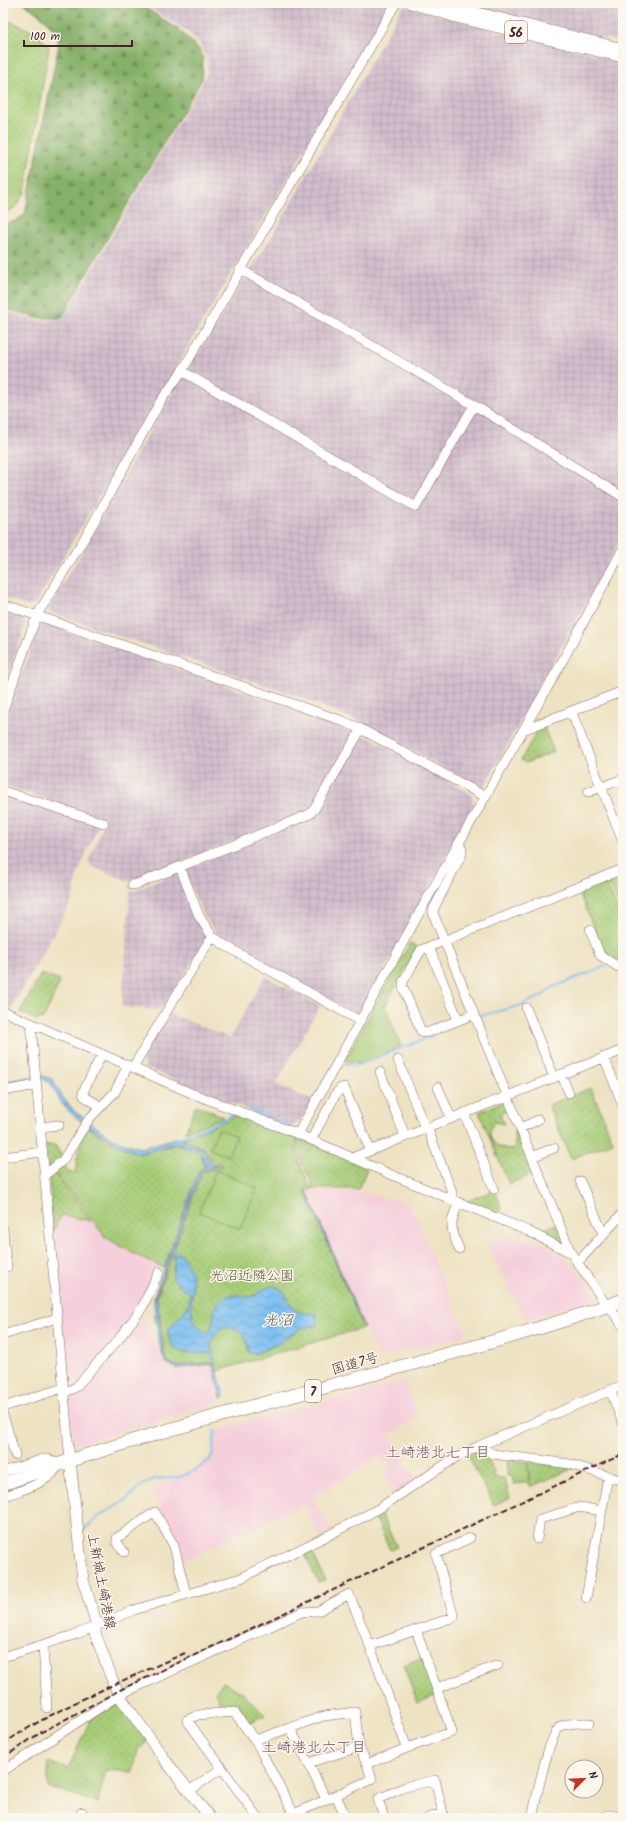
<svg xmlns="http://www.w3.org/2000/svg" width="626" height="1821" viewBox="0 0 626 1821" font-family="Kalam,'Klee One',sans-serif">
<style>
.built{fill:#f5cfdb}
.industrial{fill:url(#industrial-grid)}
.green{fill:url(#green-dots);stroke:#787652}
.forest{fill:url(#forest-firs);stroke:#68684a}
.pitch{fill:#a7cd78;stroke:#787652}
.water{fill:url(#water-waves);stroke:#626f8e}
.lines{fill:none;stroke-linecap:round;stroke-linejoin:round}
.stream{stroke:#7bbff1;stroke-width:2}
.minor-casing{stroke:#836360;stroke-width:10}
.major-casing{stroke:#836360;stroke-width:12}
.highway-casing{stroke:#836360;stroke-width:14}
.minor{stroke:#fff;stroke-width:9}
.major{stroke:#fff;stroke-width:11}
.highway{stroke:#fff;stroke-width:13}
.rail{stroke:#4a1f2b;stroke-width:2;stroke-dasharray:6 3;stroke-linecap:butt}
.labels{text-anchor:middle;stroke-width:3;stroke-linejoin:round;paint-order:stroke}
.shield{fill:#fbf7ec;stroke:#7f6065;stroke-width:1}
.shield-label{font-size:13px;font-weight:bold;fill:#4a1f2b}
.park-label{font-size:14px;fill:#665342;stroke:#fbf7ec}
.street-label{font-size:14px;fill:#4a1f2b;stroke:#fbf7ec}
.water-label{font-size:15px;font-style:italic;fill:#594f66;stroke:#fbf7ec}
.neighbourhood-label{font-size:15px;fill:#7c5165;stroke:#fbf7ec}
</style>
<defs>
<pattern id="industrial-grid" width="8" height="8" patternUnits="userSpaceOnUse"><rect width="8" height="8" fill="#d1bdcc"/><path d="M0 4h8M4 0v8" fill="none" stroke="#b5a2af"/></pattern>
<pattern id="green-dots" width="8" height="8" patternUnits="userSpaceOnUse"><rect width="8" height="8" fill="#a7cd78"/><path d="M2 2h.1M6 6h.1" fill="none" stroke="#91b068" stroke-width="1.8" stroke-linecap="round"/></pattern>
<pattern id="forest-firs" width="22" height="20" patternUnits="userSpaceOnUse"><rect width="22" height="20" fill="#85b068"/><path d="M5 1l3.5 6h-7zM16 11l3.5 6h-7z" fill="#6f8f56"/></pattern>
<pattern id="water-waves" width="16" height="10" patternUnits="userSpaceOnUse"><rect width="16" height="10" fill="#7bbff1"/><path d="M0 5q4-4 8 0t8 0" fill="none" stroke="#679bc3"/></pattern>
</defs>
<rect width="100%" height="100%" fill="#fbf7ec"/>
<filter id="ink" filterUnits="userSpaceOnUse"><feTurbulence type="fractalNoise" baseFrequency=".025" numOctaves="2"/><feDisplacementMap in="SourceGraphic" scale="8" xChannelSelector="R" yChannelSelector="G"/><feConvolveMatrix kernelMatrix="1 2 1 2 8 2 1 2 1" color-interpolation-filters="sRGB"/></filter>
<filter id="wash" filterUnits="userSpaceOnUse"><feTurbulence type="fractalNoise" baseFrequency=".012" numOctaves="4" result="noise"/><feDisplacementMap in="SourceGraphic" scale="16" xChannelSelector="R" yChannelSelector="G"/><feGaussianBlur stdDeviation="0.9" result="paint"/><feColorMatrix in="noise" values="0 0 0 0 0 0 0 0 0 0 0 0 0 0 0 0 0 1.4 0 .05"/><feComposite in="paint" operator="in"/></filter>
<g filter="url(#wash)">
<rect width="100%" height="100%" fill="#ede2c1"/>
<path class="built" d="M308,1191L361,1192L410,1204L466,1335L378,1357Z
M62,1215L91,1221L105,1238L158,1267L147,1293L127,1325L73,1385H67L53,1231Z
M505,1236L531,1241H540L566,1258L578,1271L595,1296V1298L526,1320L488,1245Z
M145,1318L149,1332L163,1361L170,1368L173,1370L212,1366L221,1401L76,1444L73,1442L69,1395L117,1347Z
M404,1381L418,1417L388,1436L405,1456L402,1461L417,1480L397,1493L383,1475L391,1466L379,1455L359,1470L313,1496L331,1531L319,1536L304,1504L184,1560L152,1489L198,1470L209,1460L213,1454L216,1435L219,1429Z"/>
<path class="industrial" d="M142,3H388L389,7L36,603L28,606L3,598V310L38,321L63,319L207,74L208,62L199,43L188,32Z
M457,3H599L623,11V43Z
M405,6L513,35L623,61V535L484,787H479L358,721L292,694L52,613L48,608L106,511L151,428L277,228L401,9Z
M3,611L20,616L25,622V626L3,690Z
M42,624H47L336,724L349,731L351,738L310,810L131,882L93,867L89,863V859L106,819L3,785V726L38,630Z
M362,736H367L468,792L472,796L474,805L361,1012L355,1014L226,942L215,932L202,912L185,874L187,869L311,817L359,738Z
M3,793L98,825L76,878L74,895L69,906L10,1010L3,1007Z
M174,874L180,877L208,937L161,1010L122,1007L130,892Z
M265,976L320,1006L276,1084L313,1101L300,1121L290,1127L144,1067L142,1056L168,1013L230,1038Z"/>
<path class="green" d="M3,19C21,25 38,32 49,47L25,193L16,207L3,214Z
M543,725L554,752L526,763L521,760L539,727Z
M623,872V916L608,878Z
M605,879L623,924V957L616,960L614,956L609,958L604,952L578,890Z
M410,943L417,947L385,1006L401,1046C387,1052 357,1070 345,1059Z
M41,974L60,981L44,1018L36,1020L20,1012Z
M591,1088L613,1142L571,1159L548,1105Z
M505,1101L509,1110L500,1114L504,1124L495,1122C481,1135 498,1153 514,1148C517,1143 513,1137 514,1132L517,1130L536,1173L509,1184L479,1112Z
M196,1105L224,1117L185,1132Z
M241,1114L297,1137L295,1150L311,1190H305L363,1328L217,1371L215,1362L174,1366L165,1359L157,1297L202,1172L221,1167L222,1165L219,1163L214,1165L204,1148L181,1139Z
M88,1127L108,1141L139,1154L177,1144L200,1151L205,1167L200,1169L198,1173L164,1268L143,1259L105,1237L75,1197L54,1172L65,1163L67,1172L75,1173C78,1156 78,1141 88,1127Z
M298,1138L364,1166L367,1169L358,1189H312V1183L297,1151Z
M46,1145H55L63,1158L48,1168Z
M53,1172L91,1221L62,1215L53,1231L49,1174Z
M495,1190L502,1209L499,1215L467,1201Z
M556,1224L565,1246L539,1231Z
M477,1451L487,1455L492,1469L494,1470V1477L504,1478L510,1498L494,1505L468,1456Z
M508,1459L528,1462L529,1482L514,1484L512,1476H507Z
M528,1462L574,1468L532,1486H530Z
M381,1514L397,1547L390,1550L375,1517Z
M311,1549L325,1580L318,1582L304,1552Z
M422,1658L436,1695L418,1703L403,1665Z
M223,1682L243,1693L265,1715L247,1724L235,1708H222L215,1692Z
M121,1703L147,1741L138,1750L133,1772L106,1770L98,1803L59,1790H53L48,1788V1762L68,1769L91,1718Z"/>
<path class="forest" d="M23,3H138L178,29L198,48L203,57L202,79L94,261L62,318H37L3,308V224L16,221L25,214L59,44C56,26 38,13 23,3Z"/>
<path class="pitch" d="M218,1129L236,1136L228,1156L210,1149Z
M216,1170L257,1188L240,1229L199,1212Z"/>
<path class="water" d="M40,1075L52,1079L62,1096L74,1111L113,1139L140,1148L177,1138L203,1149L212,1166L221,1165L201,1171L156,1296L163,1351L167,1362L177,1367L215,1362L224,1397L221,1398L213,1364L177,1369L166,1363C159,1352 153,1310 154,1297L198,1173L201,1169L206,1167L200,1151L177,1143L142,1153H137C111,1141 84,1127 64,1106C55,1096 55,1082 40,1078L3,1087V1082Z
M307,1191L364,1327H363L306,1192Z
M178,1253C183,1256 185,1260 188,1265C198,1287 189,1293 192,1313C193,1321 198,1326 203,1331L208,1332L211,1329C213,1321 213,1308 219,1302C223,1297 232,1294 238,1295C243,1295 246,1298 250,1297C261,1295 268,1280 280,1289C290,1295 288,1308 299,1312C303,1314 310,1312 317,1314V1325L300,1329L276,1345L254,1354L248,1352C250,1323 214,1319 211,1345C211,1351 215,1355 215,1360H213L208,1353C188,1353 171,1357 168,1331C177,1315 190,1314 190,1293L180,1286L173,1279L174,1255Z"/>
<g class="lines">
<path class="stream" d="M619,961L623,959
M479,1016L519,1006L542,996L551,988L606,966
M345,1063L354,1066L358,1065L432,1036
M249,1109L290,1125
M175,1140L233,1115
M173,1248L176,1254
M82,1531L101,1515L126,1500L139,1487L149,1481L155,1479L180,1477L196,1470L204,1464L210,1459L213,1452L215,1431"/>
</g>
</g>
<g filter="url(#ink)">
<g class="lines">
<defs>
<path id="minor" d="M182,371L416,507L474,405L240,269
M474,405L623,497
M3,604L340,720L361,729L486,797
M3,710L37,615L90,529L160,402L182,371L396,3
M571,711L623,842
M523,730L623,691
M3,791L104,823
M588,792L623,779
M459,843L462,849V854L434,908L433,913L571,1253L607,1306
M180,867L199,916L212,936L226,946L360,1021
M132,885L137,884L310,814L315,808L361,729
M590,930L600,955L618,967L623,965
M429,947L458,1020
M526,1008L554,1077
M3,1011L191,1093L298,1134L392,1175L528,1231L571,1253
M474,1014L429,1032L425,1033L421,1031L403,987V982L421,950L623,869
M31,1023L70,1461
M604,1057L623,1105
M398,1060L425,1128
M133,1067L212,936
M380,1072L405,1136
M561,1074L569,1093
M438,1087L451,1118
M3,1091L37,1085
M98,1105L84,1096L83,1092L102,1054
M464,1113L494,1189
M40,1127L59,1125
M427,1127L452,1192V1199
M520,1128L538,1120
M298,1134L423,906L558,669L623,549
M311,1140L336,1094L341,1088L344,1087L370,1150
M3,1157L42,1152
M532,1157L554,1148
M352,1158L623,1050
M45,1175L63,1160L89,1119L115,1092L128,1065
M580,1181L604,1235
M3,1229L4,1244H3
M4,1244L7,1267
M459,1249C450,1227 449,1224 459,1202
M577,1263L623,1213
M609,1306L623,1326
M3,1335L57,1318
M610,1390L623,1423
M64,1393L76,1387L118,1340L142,1308L159,1272
M3,1407L63,1388
M3,1415L15,1455
M479,1446L493,1454L570,1464L623,1481
M3,1472L43,1459H48L59,1464C50,1484 22,1489 3,1497
M537,1539L540,1519L580,1507L601,1511
M124,1552L117,1542V1538L155,1512L174,1546L186,1594
M586,1598L608,1476
M416,1630L452,1732L407,1748L370,1646Z
M416,1630L454,1617L436,1554L470,1538
M43,1645L47,1708
M3,1657L77,1634L134,1610L241,1578L327,1536L378,1509L458,1456L479,1446L623,1385
M437,1688L498,1665
M255,1740L294,1814
M359,1747L367,1764
M308,1763L326,1799
M3,1771L119,1695L302,1612L318,1611L349,1594L370,1646
M189,1791L222,1768
M336,1795L346,1818
M79,1818L82,1812
M258,1818L187,1720L198,1715L234,1712L255,1740L324,1716L355,1712L359,1747L308,1763L290,1728
M285,1818L372,1779L367,1764L407,1748
M384,1818L378,1799L405,1787L435,1780L443,1813L428,1818
M532,1818C536,1801 548,1734 561,1726C569,1722 581,1723 589,1723
M601,1818L608,1815H623"/>
<path id="major" d="M411,3L456,17L623,57
M437,3L623,49
M70,1461L83,1580L96,1622L95,1633L112,1679L119,1695L165,1760L210,1818"/>
<path id="highway" d="M3,1484C138,1434 279,1400 418,1362C487,1344 556,1325 623,1300"/>
</defs>
<use href="#minor" class="minor-casing"/>
<use href="#major" class="major-casing"/>
<use href="#highway" class="highway-casing"/>
<use href="#minor" class="minor"/>
<use href="#major" class="major"/>
<use href="#highway" class="highway"/>
<path class="rail" d="M3,1744C59,1706 123,1681 185,1653
M3,1758L40,1733L118,1691L623,1454"/>
</g>
</g>
<g class="labels">
<g class="shield">
<rect x="505" y="21" width="22" height="22" rx="3"/>
<rect x="305" y="1380" width="16" height="22" rx="3"/>
</g>
<g class="shield-label">
<text x="516" y="37">56</text>
<text x="313" y="1396">7</text>
</g>
<g class="park-label">
<text x="252" y="1280">光沼近隣公園</text>
</g>
<g class="street-label">
<text transform="translate(355 1363) rotate(-16)" y="5">国道7号</text>
<text transform="translate(102 1581) rotate(79)" y="5">上新城土崎港線</text>
</g>
<g class="water-label">
<text x="278" y="1325">光沼</text>
</g>
<g class="neighbourhood-label">
<text x="438" y="1457">土崎港北七丁目</text>
<text x="314" y="1752">土崎港北六丁目</text>
</g>
</g>
<rect width="626" height="1821" fill="none" stroke="#fbf7ec" stroke-width="16"/>
<g transform="translate(584 1779) rotate(66)"><circle r="19" fill="#fbf7ec" stroke="#b4a19f"/>
<path d="M0-3L7 15L0 10L-7 15Z" fill="#c8321e"/>
<text y="-6" font-size="11" font-weight="bold" text-anchor="middle" fill="#4a1f2b">N</text>
</g>
<path d="M24 40v6h108v-6" fill="none" stroke="#4a1f2b" stroke-width="2"/>
<text x="30" y="40" font-size="12" fill="#4a1f2b" stroke="#fbf7ec" stroke-width="3" paint-order="stroke">100 m</text>
</svg>
